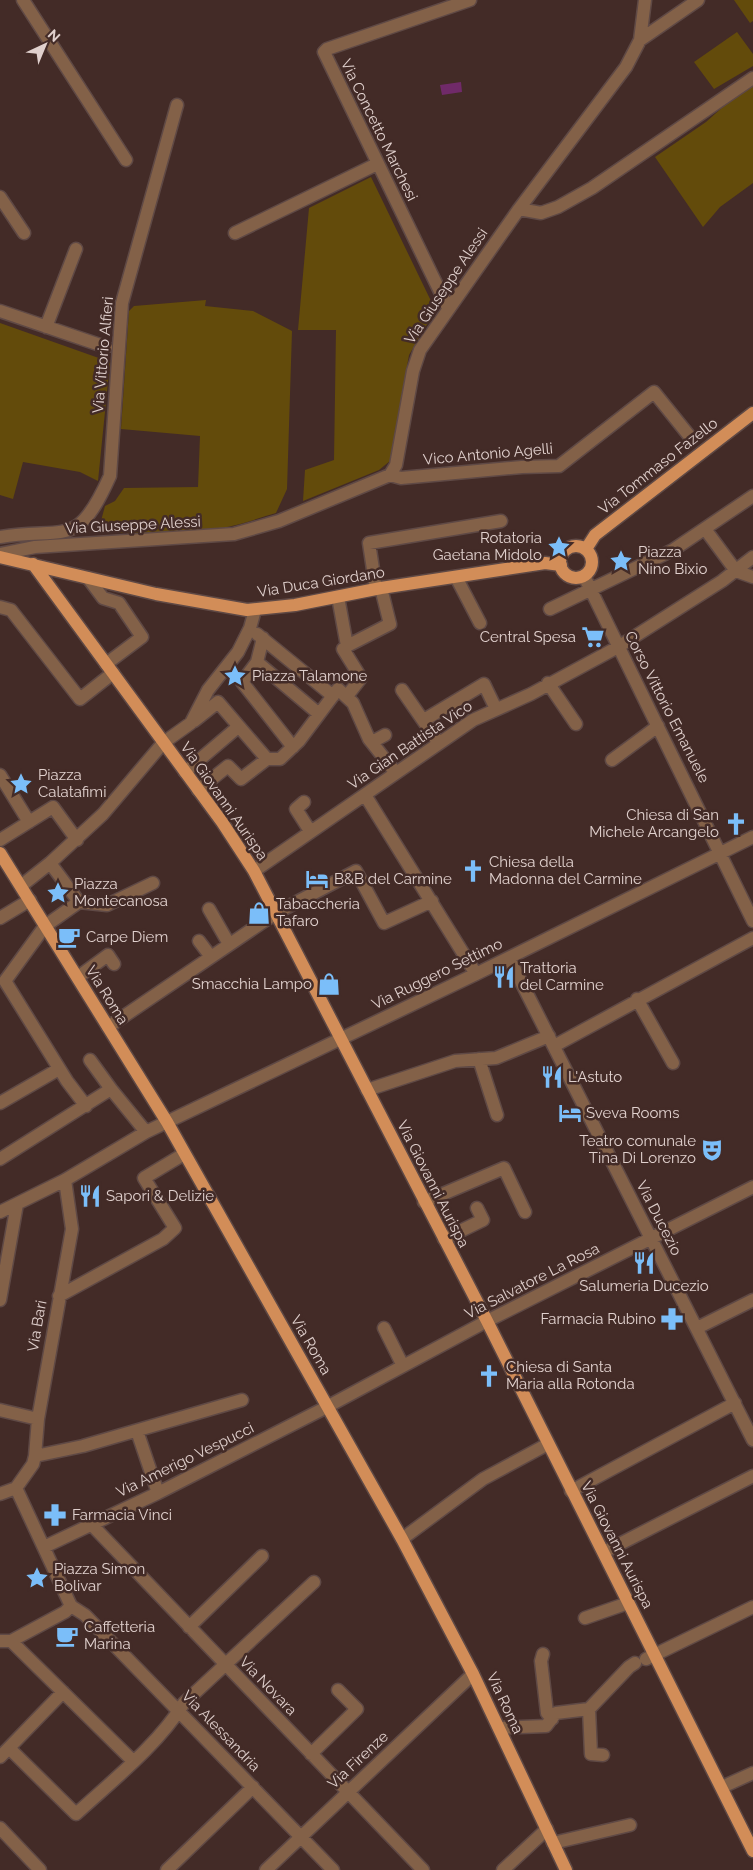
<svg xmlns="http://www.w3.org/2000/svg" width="753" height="1870" viewBox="0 0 753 1870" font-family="Raleway,sans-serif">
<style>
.green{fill:#634b0b}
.water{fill:#702a69}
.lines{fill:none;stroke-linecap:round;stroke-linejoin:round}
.minor-casing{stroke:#5f4945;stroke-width:15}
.major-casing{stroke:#5f4945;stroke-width:15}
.minor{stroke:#836148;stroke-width:12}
.major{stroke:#d28d58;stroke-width:12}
.labels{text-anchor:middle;stroke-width:5;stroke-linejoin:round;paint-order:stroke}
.street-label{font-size:15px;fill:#e0d0cd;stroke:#432b27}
.poi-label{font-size:15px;fill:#e0d0cd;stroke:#432b27;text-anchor:start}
</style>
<rect width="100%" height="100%" fill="#432b27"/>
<path class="green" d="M734,0H753V21L750,23Z
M737,32L753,54V66L714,89L694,62Z
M753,84V183L720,207L703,227L655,157L706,122L735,96Z
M371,177L431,301L433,314L409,355L390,461L379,470L303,501L305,470L334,460L336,330H298L309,208Z
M206,300L205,306L253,311L292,331L287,489L276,513C255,519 235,527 213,529C175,534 136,533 98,532L105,506L115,501L124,488L198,487L200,436L121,429L129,311L134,306Z
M0,323L110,362L98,481L80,472L23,462L13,499L0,495Z"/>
<path class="water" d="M461,82L462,92L442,95L440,85Z"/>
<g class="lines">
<defs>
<path id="minor" d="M23,0L126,160
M640,40L698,0
M0,197L24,233
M519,209L541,213L558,207L592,188L753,78
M235,233L377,164
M448,308L324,52L327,49L470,0
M0,311L106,347
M46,327L76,249
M390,475L401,478L522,467L559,466L654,392L691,438
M705,529L736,571L753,577
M0,537C68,527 77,549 110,476L122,303L177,105
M0,554L35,547L234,534L279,521L390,475L396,465L413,371L420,350L519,209L626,67L640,40L645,0
M584,576L753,921
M456,577L480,623
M88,578L103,598L119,603L142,637L106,664
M376,589L369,543L501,521
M338,597L347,646L343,649L361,678L347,696
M0,607L11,610L80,699L113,673
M550,609L673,550L753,496
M257,634L333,696
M263,638L257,662L242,682L293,747
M347,646L390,624L381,588
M257,662L319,714
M548,683L576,724
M402,690L438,742
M424,720L484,684L496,709
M194,721L218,702L267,759
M372,742L385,735
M612,760L658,726
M185,772L238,727
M0,775L29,822
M198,790L228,766L241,779L267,759H280L299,741L338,689L353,703L369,739L396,773
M365,795L476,974
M304,802L296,809L310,831
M0,840L53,807L77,840
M50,863L79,902L45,926L5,981L67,1081L86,1106
M254,871L473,720L531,694L618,647L722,581L753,557
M21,886L50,863L103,814L163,743L191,723L208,690L238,652L250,628L255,610
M79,902L107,905L153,883
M209,909L229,944
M0,918L30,900
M199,941L211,957
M509,958L753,1440
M78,977L108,955L114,964
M637,999L673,1063
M108,1027L276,913L356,871L384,923L432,901
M554,1046L753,938
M479,1059L497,1115
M90,1060L111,1089
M367,1090L455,1061L496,1058L549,1036
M0,1103L59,1069
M0,1159L111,1089L146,1132
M424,1202L504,1168L525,1212
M0,1212L65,1180L146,1132L476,974L753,837
M444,1239L483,1220L477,1208
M59,1296L163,1239L175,1228L144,1178L184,1154
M0,1300L17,1204
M384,1328L403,1366
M697,1328L753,1300
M0,1410L38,1419
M137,1431L158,1493
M35,1456L83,1446L242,1400
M571,1491L735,1403
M0,1494L16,1488L33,1464L35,1456L38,1419L72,1229L65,1180
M91,1524L423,1870
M402,1539L483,1479L548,1444
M44,1547L158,1493L321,1410L487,1321L753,1187
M604,1552L753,1476
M71,1606L85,1615L333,1870
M585,1618L628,1603
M189,1627L262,1556
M0,1641H11L65,1612L71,1606L16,1488
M11,1641L133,1761
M543,1654L541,1661L547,1713L552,1719
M646,1659L753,1607
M589,1709L591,1754L603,1755
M499,1728L546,1726L556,1713L589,1709L629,1667L635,1663
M9,1748L76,1814C113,1780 157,1746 184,1703L314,1582
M311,1754L357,1709L338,1690
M0,1757L63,1692
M722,1787L753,1773
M0,1828L40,1870
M553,1843L630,1825
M167,1870L253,1787
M266,1870L473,1674
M503,1870L547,1829"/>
<path id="major" d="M560 562a16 16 0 1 1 32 0a16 16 0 1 1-32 0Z
M586,549L595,535L753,413
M0,557L156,594L247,610L295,605L381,588L545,563L561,565
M33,564L222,822L254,871L487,1321L753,1851
M0,853L167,1122L402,1539L473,1674L566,1870"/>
</defs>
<use href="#minor" class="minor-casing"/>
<use href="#major" class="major-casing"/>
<use href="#minor" class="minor"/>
<use href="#major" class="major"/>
</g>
<defs>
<symbol id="sight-bare" viewBox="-9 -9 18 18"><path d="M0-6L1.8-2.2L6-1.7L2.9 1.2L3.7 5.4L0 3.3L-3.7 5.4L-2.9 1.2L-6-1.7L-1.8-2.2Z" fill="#7bbef9" stroke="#432b27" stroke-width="2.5" paint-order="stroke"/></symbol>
<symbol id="supermarket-bare" viewBox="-9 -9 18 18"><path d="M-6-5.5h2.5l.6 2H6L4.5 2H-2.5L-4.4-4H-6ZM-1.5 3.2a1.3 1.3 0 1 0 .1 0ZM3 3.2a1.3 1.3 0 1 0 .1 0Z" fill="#7bbef9" stroke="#432b27" stroke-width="2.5" paint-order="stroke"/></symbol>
<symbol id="church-bare" viewBox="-9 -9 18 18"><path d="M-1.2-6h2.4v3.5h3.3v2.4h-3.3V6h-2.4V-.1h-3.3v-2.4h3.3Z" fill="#7bbef9" stroke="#432b27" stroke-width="2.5" paint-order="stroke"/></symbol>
<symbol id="hotel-bare" viewBox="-9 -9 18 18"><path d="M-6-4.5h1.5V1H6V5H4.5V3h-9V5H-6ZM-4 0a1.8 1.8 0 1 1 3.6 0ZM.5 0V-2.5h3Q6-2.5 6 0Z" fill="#7bbef9" stroke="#432b27" stroke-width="2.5" paint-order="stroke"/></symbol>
<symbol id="shop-bare" viewBox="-9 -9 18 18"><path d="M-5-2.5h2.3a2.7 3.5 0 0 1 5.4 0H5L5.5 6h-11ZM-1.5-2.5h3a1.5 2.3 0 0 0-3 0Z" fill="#7bbef9" stroke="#432b27" stroke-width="2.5" paint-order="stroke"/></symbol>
<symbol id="cafe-bare" viewBox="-9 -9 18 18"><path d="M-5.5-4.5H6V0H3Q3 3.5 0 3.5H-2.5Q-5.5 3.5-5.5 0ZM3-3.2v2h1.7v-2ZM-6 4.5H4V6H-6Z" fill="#7bbef9" stroke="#432b27" stroke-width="2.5" paint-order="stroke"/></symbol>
<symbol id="restaurant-bare" viewBox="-9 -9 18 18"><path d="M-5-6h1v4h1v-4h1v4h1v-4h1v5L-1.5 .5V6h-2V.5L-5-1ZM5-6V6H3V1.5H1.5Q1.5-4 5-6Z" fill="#7bbef9" stroke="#432b27" stroke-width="2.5" paint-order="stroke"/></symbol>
<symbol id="theatre-bare" viewBox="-9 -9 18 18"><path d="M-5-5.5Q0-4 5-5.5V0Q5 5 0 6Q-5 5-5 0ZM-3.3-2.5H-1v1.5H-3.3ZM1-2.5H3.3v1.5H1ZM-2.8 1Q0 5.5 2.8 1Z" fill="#7bbef9" stroke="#432b27" stroke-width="2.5" paint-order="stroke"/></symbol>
<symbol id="pharmacy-bare" viewBox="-9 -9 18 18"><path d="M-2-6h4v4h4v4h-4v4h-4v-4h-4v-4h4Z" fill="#7bbef9" stroke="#432b27" stroke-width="2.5" paint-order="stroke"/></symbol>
</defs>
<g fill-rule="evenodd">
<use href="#sight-bare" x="543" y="531" width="32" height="32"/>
<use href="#sight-bare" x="605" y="545" width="32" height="32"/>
<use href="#supermarket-bare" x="577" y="621" width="32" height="32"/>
<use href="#sight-bare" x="219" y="660" width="32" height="32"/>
<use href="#sight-bare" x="5" y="768" width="32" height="32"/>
<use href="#church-bare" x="720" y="808" width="32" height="32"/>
<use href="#church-bare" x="457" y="855" width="32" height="32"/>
<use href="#hotel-bare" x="301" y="863" width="32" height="32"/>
<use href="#sight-bare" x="42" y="877" width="32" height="32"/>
<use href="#shop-bare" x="243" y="897" width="32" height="32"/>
<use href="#cafe-bare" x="53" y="921" width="32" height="32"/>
<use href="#restaurant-bare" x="488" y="961" width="32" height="32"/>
<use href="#shop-bare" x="313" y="968" width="32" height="32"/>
<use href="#restaurant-bare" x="536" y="1061" width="32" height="32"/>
<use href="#hotel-bare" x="554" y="1097" width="32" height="32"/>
<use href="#theatre-bare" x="696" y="1134" width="32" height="32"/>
<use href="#restaurant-bare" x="74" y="1180" width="32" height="32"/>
<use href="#restaurant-bare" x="628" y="1247" width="32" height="32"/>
<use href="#pharmacy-bare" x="656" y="1303" width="32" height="32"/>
<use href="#church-bare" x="473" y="1360" width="32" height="32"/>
<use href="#pharmacy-bare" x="39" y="1499" width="32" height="32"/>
<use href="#sight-bare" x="21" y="1562" width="32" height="32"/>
<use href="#cafe-bare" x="51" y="1620" width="32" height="32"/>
</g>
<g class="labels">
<g class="street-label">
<text transform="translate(379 130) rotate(64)" y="5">Via Concetto Marchesi</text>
<text transform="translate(446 286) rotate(-56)" y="5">Via Giuseppe Alessi</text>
<text transform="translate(103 355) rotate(-85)" y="5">Via Vittorio Alfieri</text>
<text transform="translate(488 454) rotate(-5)" y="5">Vico Antonio Agelli</text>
<text transform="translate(658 466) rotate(-38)" y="5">Via Tommaso Fazello</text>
<text transform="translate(133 525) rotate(-3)" y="5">Via Giuseppe Alessi</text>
<text transform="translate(321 582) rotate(-9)" y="5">Via Duca Giordano</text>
<text transform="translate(667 707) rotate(63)" y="5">Corso Vittorio Emanuele</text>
<text transform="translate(410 745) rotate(-34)" y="5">Via Gian Battista Vico</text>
<text transform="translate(224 801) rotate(55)" y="5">Via Giovanni Aurispa</text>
<text transform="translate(437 974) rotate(-26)" y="5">Via Ruggero Settimo</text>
<text transform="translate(107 995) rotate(58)" y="5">Via Roma</text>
<text transform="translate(433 1184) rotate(63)" y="5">Via Giovanni Aurispa</text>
<text transform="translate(659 1218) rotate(63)" y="5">Via Ducezio</text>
<text transform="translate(532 1281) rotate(-27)" y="5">Via Salvatore La Rosa</text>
<text transform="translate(37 1326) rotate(-80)" y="5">Via Bari</text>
<text transform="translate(311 1345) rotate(60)" y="5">Via Roma</text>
<text transform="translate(185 1460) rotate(-26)" y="5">Via Amerigo Vespucci</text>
<text transform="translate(617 1545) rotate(63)" y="5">Via Giovanni Aurispa</text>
<text transform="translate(268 1686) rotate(46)" y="5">Via Novara</text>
<text transform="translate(505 1703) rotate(65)" y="5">Via Roma</text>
<text transform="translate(221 1731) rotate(46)" y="5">Via Alessandria</text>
<text transform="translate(358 1760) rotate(-43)" y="5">Via Firenze</text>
</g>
<g class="poi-label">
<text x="542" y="543" text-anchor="end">Rotatoria<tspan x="542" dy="17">Gaetana Midolo</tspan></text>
<text x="638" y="557">Piazza<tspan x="638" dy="17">Nino Bixio</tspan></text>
<text x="576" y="642" text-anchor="end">Central Spesa</text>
<text x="252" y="681">Piazza Talamone</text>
<text x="38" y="780">Piazza<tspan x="38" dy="17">Calatafimi</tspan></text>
<text x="719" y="820" text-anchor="end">Chiesa di San<tspan x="719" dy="17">Michele Arcangelo</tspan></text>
<text x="489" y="867">Chiesa della<tspan x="489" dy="17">Madonna del Carmine</tspan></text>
<text x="334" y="884">B&amp;B del Carmine</text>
<text x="74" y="889">Piazza<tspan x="74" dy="17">Montecanosa</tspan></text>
<text x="276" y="909">Tabaccheria<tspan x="276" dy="17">Tafaro</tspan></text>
<text x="86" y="942">Carpe Diem</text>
<text x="520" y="973">Trattoria<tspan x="520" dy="17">del Carmine</tspan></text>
<text x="312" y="989" text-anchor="end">Smacchia Lampo</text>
<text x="568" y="1082">L'Astuto</text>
<text x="586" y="1118">Sveva Rooms</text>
<text x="696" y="1146" text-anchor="end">Teatro comunale<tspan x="696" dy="17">Tina Di Lorenzo</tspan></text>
<text x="106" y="1201">Sapori &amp; Delizie</text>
<text x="644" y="1291" text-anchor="middle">Salumeria Ducezio</text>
<text x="656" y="1324" text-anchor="end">Farmacia Rubino</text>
<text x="506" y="1372">Chiesa di Santa<tspan x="506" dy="17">Maria alla Rotonda</tspan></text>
<text x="72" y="1520">Farmacia Vinci</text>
<text x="54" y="1574">Piazza Simon<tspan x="54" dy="17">Bolivar</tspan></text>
<text x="84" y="1632">Caffetteria<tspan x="84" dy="17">Marina</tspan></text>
</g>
</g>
<g transform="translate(45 45) rotate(44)" stroke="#432b27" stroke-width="4" paint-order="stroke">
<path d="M0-4L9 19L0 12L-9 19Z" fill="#e0d0cd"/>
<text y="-8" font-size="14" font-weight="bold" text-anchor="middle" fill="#e0d0cd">N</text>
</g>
</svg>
